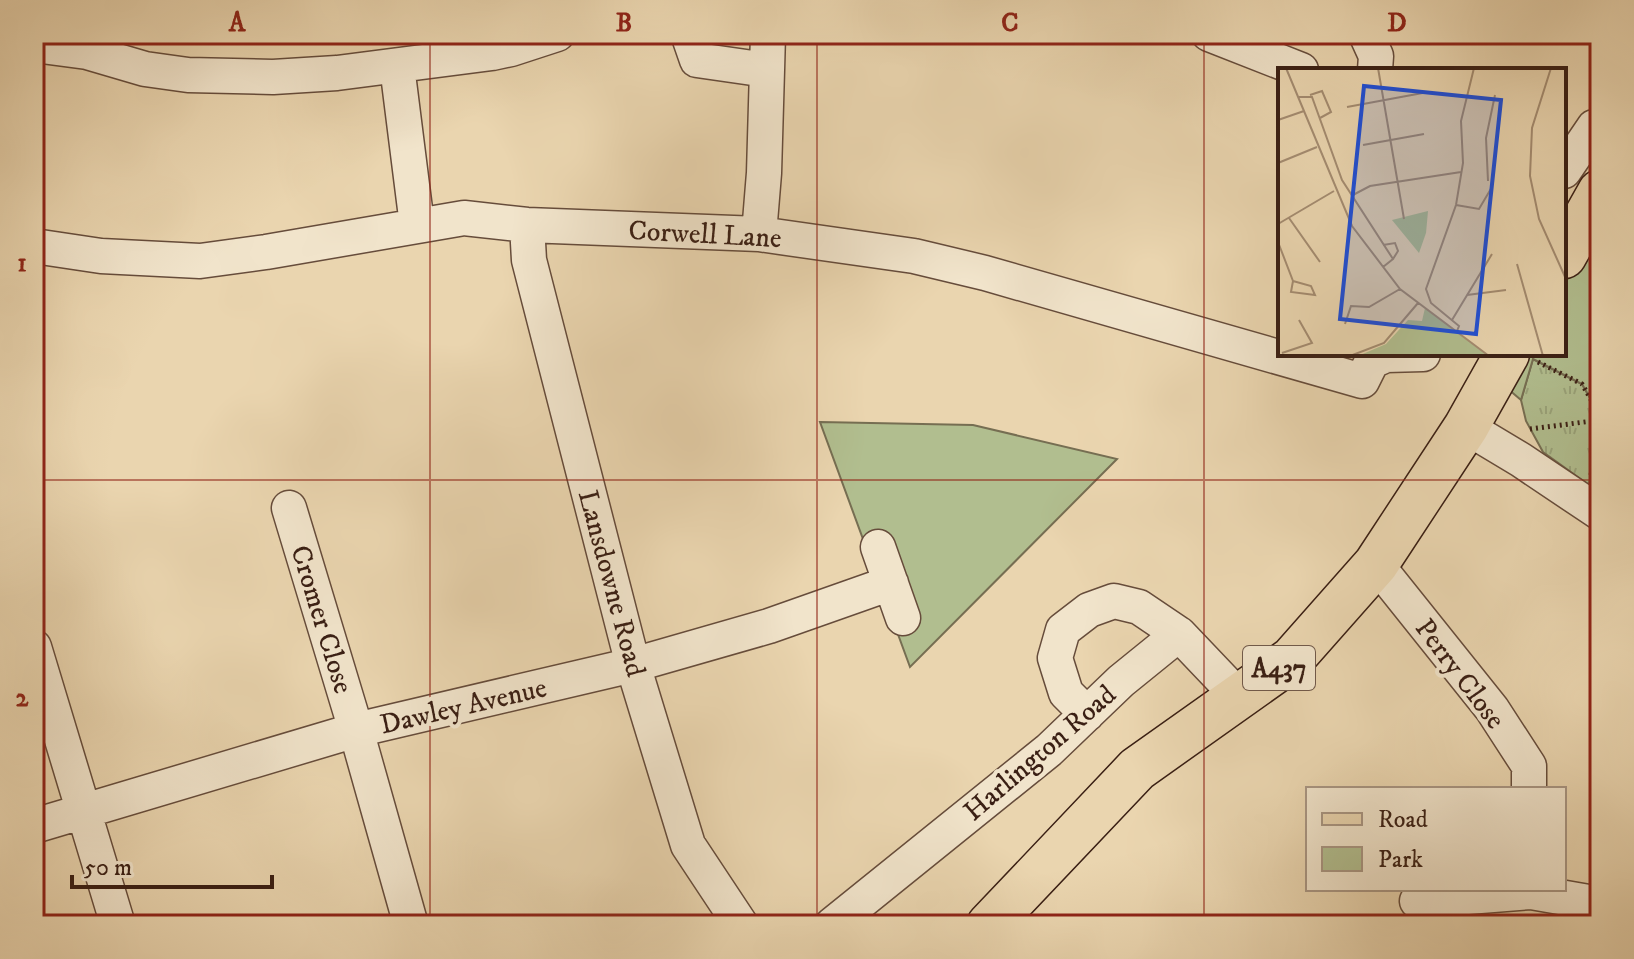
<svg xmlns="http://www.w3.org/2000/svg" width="1634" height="959" viewBox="0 0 1634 959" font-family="'IM FELL DW Pica',serif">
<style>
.grass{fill:url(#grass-tufts);stroke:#766e52;stroke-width:2}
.green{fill:#b1be8f;stroke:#766e52;stroke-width:2}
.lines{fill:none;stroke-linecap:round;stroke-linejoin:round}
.minor-casing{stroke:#664c3b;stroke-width:37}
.major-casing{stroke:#3a1f14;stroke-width:47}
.path{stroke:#3a1f14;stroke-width:5;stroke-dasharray:2 4;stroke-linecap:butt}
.minor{stroke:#f1e4cb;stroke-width:34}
.major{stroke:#ead5af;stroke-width:44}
.grid{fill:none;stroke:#8f2418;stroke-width:2;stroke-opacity:0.55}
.labels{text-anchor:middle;stroke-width:8;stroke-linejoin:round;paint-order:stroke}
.shield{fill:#f1e4cb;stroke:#715a4b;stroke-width:2}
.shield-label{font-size:26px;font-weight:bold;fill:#3a1f14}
.street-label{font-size:28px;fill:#3a1f14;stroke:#f1e4cb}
.inset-road{fill:none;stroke:#a48c71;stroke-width:2}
.view{fill:#1d4ed8;fill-opacity:0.15;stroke:#1d4ed8;stroke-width:4}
.inset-edge{fill:none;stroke:#3a1f14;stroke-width:4}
.neatline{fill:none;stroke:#8f2418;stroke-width:3}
.grid-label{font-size:26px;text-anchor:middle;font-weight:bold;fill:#8f2418}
</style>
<defs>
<pattern id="grass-tufts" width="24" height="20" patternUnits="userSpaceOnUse" patternTransform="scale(2)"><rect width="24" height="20" fill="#b1be8f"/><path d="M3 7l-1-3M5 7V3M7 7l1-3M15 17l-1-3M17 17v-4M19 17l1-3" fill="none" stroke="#99a37a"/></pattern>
</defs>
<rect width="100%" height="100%" fill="#ead5af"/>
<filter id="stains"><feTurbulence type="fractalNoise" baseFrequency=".0025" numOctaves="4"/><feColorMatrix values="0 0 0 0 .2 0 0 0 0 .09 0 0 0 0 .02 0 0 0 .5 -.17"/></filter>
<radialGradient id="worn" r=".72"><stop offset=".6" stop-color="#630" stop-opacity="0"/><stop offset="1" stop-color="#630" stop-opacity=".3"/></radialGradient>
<path class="grass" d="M1533,359L1582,384L1600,415V434L1589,485L1543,452L1526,421L1521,400Z"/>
<path class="green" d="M1600,191V415L1582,384L1533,359L1521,400L1494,377L1507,354H1564V254Z
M820,422L973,425L1117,459L910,667Z
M1600,434V492L1589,485Z"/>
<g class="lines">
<defs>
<path id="minor" d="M688,34L697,60L767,70L764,173L759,234
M1209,34L1301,70
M1366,34L1376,56L1375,70
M34,45L87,52L145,69L188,75L273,77L337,73L492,53L511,49L557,34
M397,66L417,225
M767,70L768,34
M1564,171L1594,127L1600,126
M527,225L529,260L633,665L688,845L741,925
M34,246L101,256L200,261L266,252L464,218L527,225L759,234L914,256L985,273L1362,381L1372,361L1386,355L1423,354
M1466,427L1521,460L1600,513
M289,508L356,730L411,925
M878,547L903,618
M1376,564L1492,709L1529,766V789
M34,647L118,925
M1087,714L1066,693L1055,658L1063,630L1089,610L1114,601L1139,607L1179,634
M34,826L356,730L633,665L769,626L891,583
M1531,889V892L1600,904
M1417,901L1531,892
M832,925L1049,750L1121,681L1179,634L1239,697"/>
<path id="major" d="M1564,256L1600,192
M989,925L1137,769L1292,659L1376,564L1466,427L1507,354"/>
</defs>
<use href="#minor" class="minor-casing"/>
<use href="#major" class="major-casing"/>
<path class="path" d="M1538,362L1582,384L1600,415
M1530,429L1600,420
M1591,475L1600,434"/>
<use href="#minor" class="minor"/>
<use href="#major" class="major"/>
</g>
<path class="grid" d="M430,34V925M817,34V925M1204,34V925M34,480H1600"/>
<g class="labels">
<rect class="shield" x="1243" y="646" width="72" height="44" rx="6"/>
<g class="shield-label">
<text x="1279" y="677">A437</text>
</g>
<g class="street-label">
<text transform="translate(705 233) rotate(3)" y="10">Corwell Lane</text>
<text transform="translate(613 583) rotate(75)" y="10">Lansdowne Road</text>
<text transform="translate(323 619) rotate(73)" y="10">Cromer Close</text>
<text transform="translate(1461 673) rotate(53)" y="10">Perry Close</text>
<text transform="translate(463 705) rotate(-13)" y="10">Dawley Avenue</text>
<text transform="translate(1039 752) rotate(-41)" y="10">Harlington Road</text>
</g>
</g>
<g transform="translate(1278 68)">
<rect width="288" height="288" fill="#ead5af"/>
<path d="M150,143L148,165L141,185L114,152ZM147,240L211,288H80L108,276L130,252L144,253Z" fill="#b1be8f"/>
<path class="inset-road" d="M8,0L74,158L122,221L211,288M100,0L126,151M273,0L254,60L252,108L261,151L288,211M32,27L44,23L53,44L42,50M21,29H34L64,112L115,191L105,199M69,39L150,24M0,52L26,43M85,77L146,66M0,95L39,79M210,113L208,70L217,27M73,128L92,118L183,104M178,137L201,141L214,119M11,150L42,194M0,156L56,123M0,174L15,213L13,224L37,227L33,218L15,213M105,177L117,175L120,183L115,191M239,196L265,288M189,227L228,222M174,252L214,186M67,256L73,238L91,239L122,221M179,263L181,258L153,235L148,221L178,137L185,95L183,53L196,0M4,285L34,275L21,252M72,288L106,275L140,235"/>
<path class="view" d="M86,18L223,32L198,266L62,251Z"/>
<rect width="288" height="288" class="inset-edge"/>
</g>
<rect width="1634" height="959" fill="none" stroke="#ead5af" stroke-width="88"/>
<rect x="1306" y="787" width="260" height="104" fill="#f1e4cb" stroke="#a89582" stroke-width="2"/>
<rect x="1322" y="813" width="40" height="12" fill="#ead5af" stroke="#a89582" stroke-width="2"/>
<text x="1378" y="827" font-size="24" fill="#3a1f14">Road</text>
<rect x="1322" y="847" width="40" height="24" fill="#b1be8f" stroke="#a89582" stroke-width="2"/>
<text x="1378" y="867" font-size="24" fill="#3a1f14">Park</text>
<path d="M72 875v12h200v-12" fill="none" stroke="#3a1f14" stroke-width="4"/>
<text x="84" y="875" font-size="24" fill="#3a1f14" stroke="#f1e4cb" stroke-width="6" paint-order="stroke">50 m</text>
<rect x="44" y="44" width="1546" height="871" class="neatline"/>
<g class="grid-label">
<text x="237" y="31">A</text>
<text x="624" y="31">B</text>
<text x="1010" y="31">C</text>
<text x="1397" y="31">D</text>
<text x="22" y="271">1</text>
<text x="22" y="706">2</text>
</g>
<rect width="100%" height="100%" filter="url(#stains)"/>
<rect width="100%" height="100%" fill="url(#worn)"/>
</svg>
